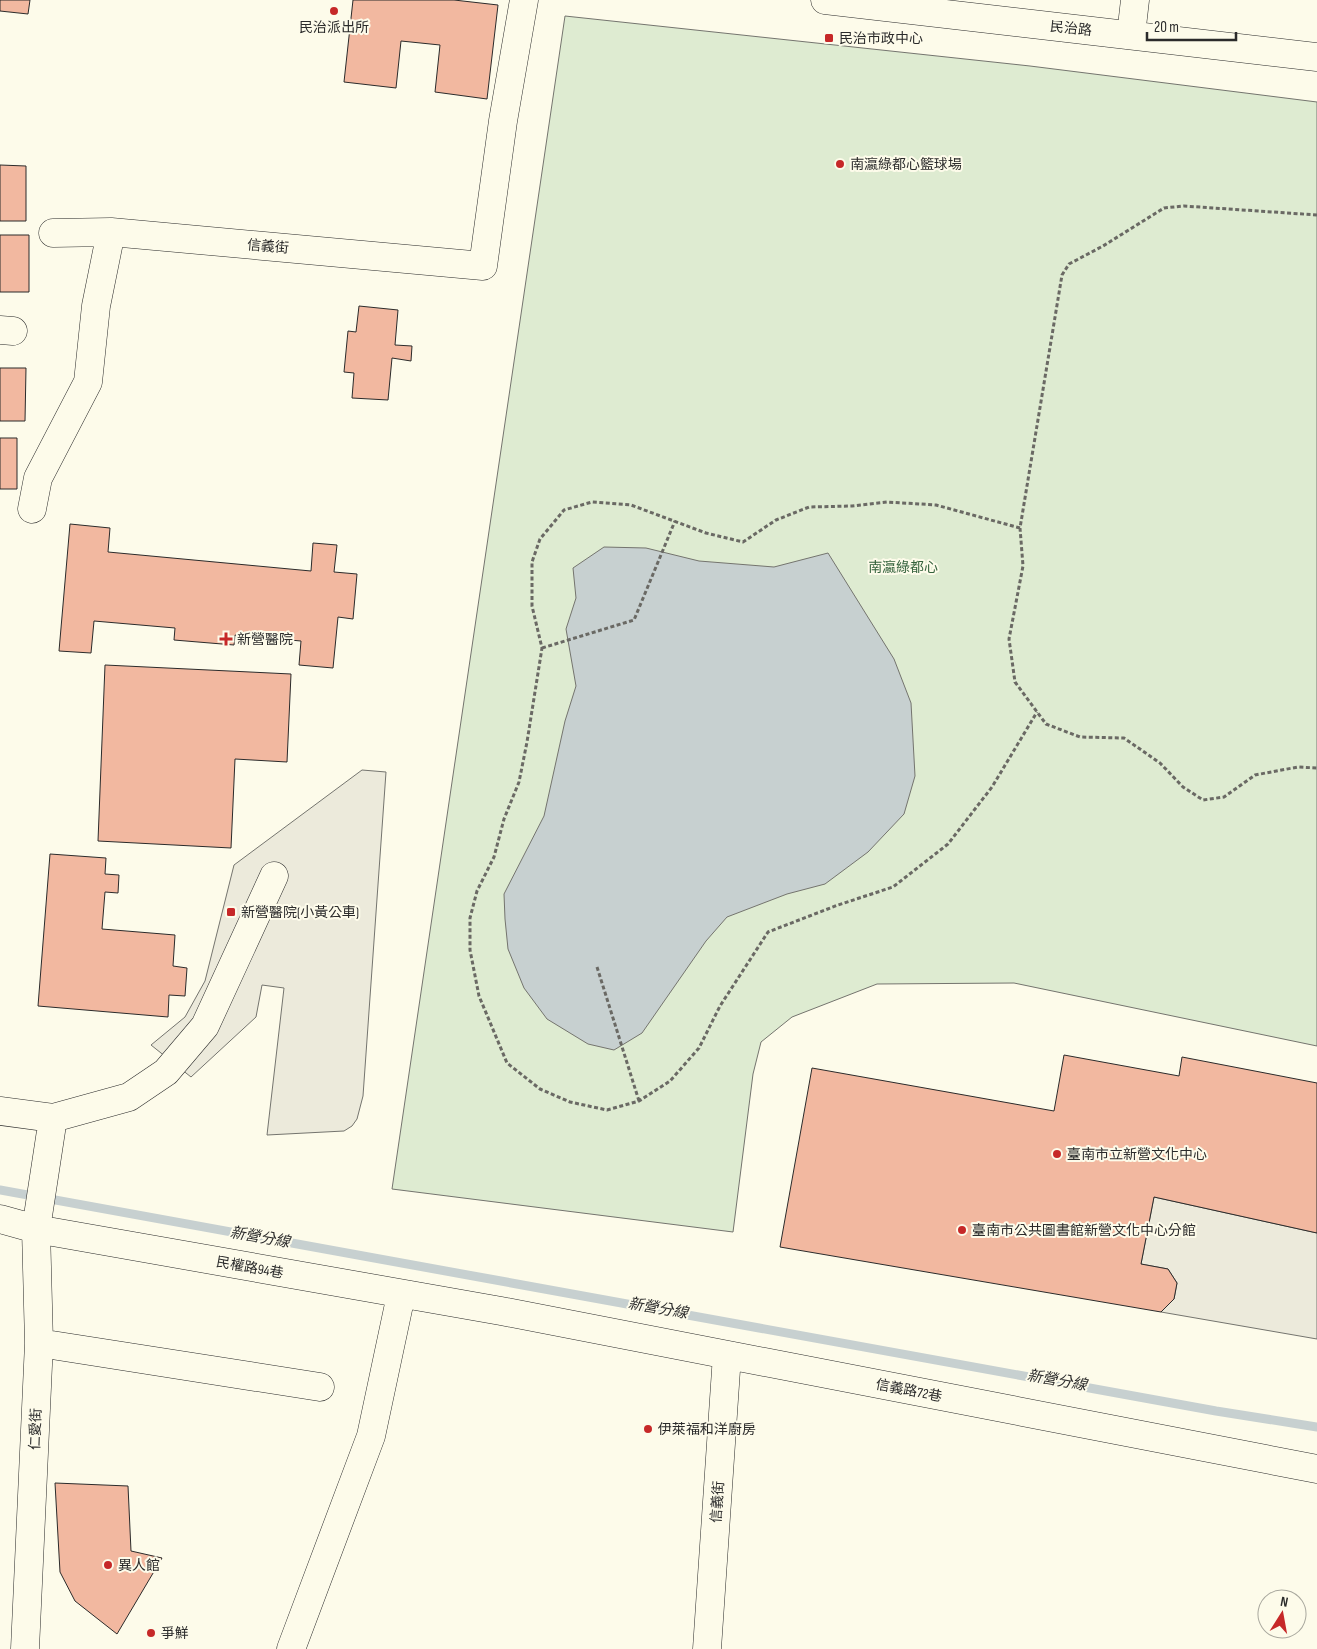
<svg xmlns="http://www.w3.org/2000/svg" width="1317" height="1649" viewBox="0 0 1317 1649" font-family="'Sofia Sans Condensed','Noto Sans TC',sans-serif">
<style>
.green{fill:#deebd1;stroke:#74746e}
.parking{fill:#eceadb;stroke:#74746e}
.water{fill:#c7d0d0;stroke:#74746e}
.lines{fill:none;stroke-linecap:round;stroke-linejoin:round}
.stream{stroke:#c7d0d0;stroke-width:9}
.building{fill:#f2b8a0;stroke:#2b2b2b}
.minor-casing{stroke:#2b2b2b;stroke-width:29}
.path{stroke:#6a6964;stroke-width:3;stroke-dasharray:4 2.5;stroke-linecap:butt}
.minor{stroke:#fdfbea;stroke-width:28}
.poi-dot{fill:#c62828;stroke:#fdfbea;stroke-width:2}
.labels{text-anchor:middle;stroke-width:4;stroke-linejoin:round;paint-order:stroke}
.poi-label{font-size:14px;fill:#2b2b2b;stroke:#fdfbea;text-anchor:start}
.street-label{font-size:14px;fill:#2b2b2b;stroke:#fdfbea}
.park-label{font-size:14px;fill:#34623c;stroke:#fdfbea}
.water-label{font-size:15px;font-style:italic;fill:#2b2b2b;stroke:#fdfbea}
</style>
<rect width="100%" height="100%" fill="#fdfbea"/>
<path class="green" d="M565,16L1030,66L1317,102V1046L1014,983L877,984L792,1017L761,1042L753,1074L733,1232L392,1189Z"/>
<path class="parking" d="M362,770L386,772L363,1096L357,1119L352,1126L344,1131L267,1135L284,988L262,985L256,1017L191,1077L151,1045L185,1017L205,981L234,865Z
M1154,1197L1317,1233V1339L1161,1312L1174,1299L1177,1283L1168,1269L1141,1264Z"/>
<path class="water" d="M604,547L646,548L699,561L774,567L828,553L894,659L911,703L915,776L904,814L868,852L825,884L787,894L727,917L706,941L642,1033L614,1050L588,1044L547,1019L524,988L508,949L505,919L504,894L544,816L565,721L576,686L566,629L576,598L573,568Z"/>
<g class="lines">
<path class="stream" d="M0,1190L1216,1411L1317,1427"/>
</g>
<path class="building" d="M0,0H30L28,14L0,11Z
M353,0H454L498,5L487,99L435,92L440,45L401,41L396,88L344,82Z
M0,165L26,166V221H0Z
M0,235H29V292H0Z
M359,306L398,310L395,345L412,346L411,361L392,358L388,400L352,398L354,373L344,372L348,331L356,332Z
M0,368H26L25,421H0Z
M0,438H17V489H0Z
M70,524L110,528L108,552L311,571L313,543L337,545L334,572L357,574L353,619L338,617L333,668L299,665L301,641L235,635L234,645L174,640L175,628L94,621L91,653L59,651Z
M105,665L291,674L287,762L235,759L231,848L98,841Z
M50,854L106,858L105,874L119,875L118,893L105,892L102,929L175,935L173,966L187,968L185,996L169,995L168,1017L38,1006Z
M1064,1055L1179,1076L1182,1057L1317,1083V1233L1154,1197L1141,1264L1168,1269L1177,1283L1174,1299L1161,1312L780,1247L812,1068L1054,1111Z
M55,1483L128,1486L131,1551L162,1558L117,1634L75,1601L60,1572Z"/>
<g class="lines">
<defs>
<path id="minor" d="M825,0L1317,57
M1131,35L1135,0
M53,233L111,232L483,266L503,121L524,0
M0,330L13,331
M32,509L38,478L88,382L96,306L111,232
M0,1111L53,1118L129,1097L166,1072L205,1026L274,876
M0,1219L36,1229L501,1311L1317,1469
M39,1343L320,1387
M25,1649L39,1343L36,1229L53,1118
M291,1649L371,1436L401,1295
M707,1649L727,1355"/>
</defs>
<use href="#minor" class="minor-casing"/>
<path class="path" d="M1317,215L1184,206L1164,208L1103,246L1069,264L1062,275L1020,528L1023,566L1009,639L1015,682L1046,724L1080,737L1124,738L1160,763L1183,787L1203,800L1224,797L1255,775L1298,767L1317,768
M1020,528L936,505L887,502L852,506L809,507L776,520L743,542L706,533L631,505L592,502L564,510L540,539L532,562V606L542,648L527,742L519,782L504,819L494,857L477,891L470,918V950L479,996L507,1063L540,1089L570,1102L607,1110L639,1101L670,1081L699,1048L720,1006L768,932L838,905L893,887L948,844L992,787L1037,712
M542,648L634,620L675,521
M597,967L639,1101"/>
<use href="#minor" class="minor"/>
</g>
<g class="poi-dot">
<circle cx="334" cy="11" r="5"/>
<rect x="824" y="33" width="10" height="10" rx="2.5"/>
<circle cx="840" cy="164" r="5"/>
<path d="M223.5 631.5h5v5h5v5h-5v5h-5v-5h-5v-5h5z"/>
<rect x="226" y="907" width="10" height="10" rx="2.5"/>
<circle cx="1057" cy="1154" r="5"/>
<circle cx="962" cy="1230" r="5"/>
<circle cx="648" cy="1429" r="5"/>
<circle cx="108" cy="1565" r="5"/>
<circle cx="151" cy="1633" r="5"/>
</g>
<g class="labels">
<g class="poi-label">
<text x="334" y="32" text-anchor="middle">民治派出所</text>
<text x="839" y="43">民治市政中心</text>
<text x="850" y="169">南瀛綠都心籃球場</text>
<text x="237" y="644">新營醫院</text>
<text x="241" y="917">新營醫院(小黃公車)</text>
<text x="1067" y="1159">臺南市立新營文化中心</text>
<text x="972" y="1235">臺南市公共圖書館新營文化中心分館</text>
<text x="658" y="1434">伊萊福和洋廚房</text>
<text x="118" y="1570">異人館</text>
<text x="161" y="1638">爭鮮</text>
</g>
<g class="street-label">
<text transform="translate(1071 28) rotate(6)" y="5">民治路</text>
<text transform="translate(268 246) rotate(5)" y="5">信義街</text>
<text transform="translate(250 1267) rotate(10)" y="5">民權路94巷</text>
<text transform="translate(909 1390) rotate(11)" y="5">信義路72巷</text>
<text transform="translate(35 1429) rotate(-88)" y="5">仁愛街</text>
<text transform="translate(717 1502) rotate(-86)" y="5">信義街</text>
</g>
<g class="park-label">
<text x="903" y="572">南瀛綠都心</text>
</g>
<g class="water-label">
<text transform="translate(260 1237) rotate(10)" y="5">新營分線</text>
<text transform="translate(658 1308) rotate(10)" y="5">新營分線</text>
<text transform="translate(1057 1380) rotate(10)" y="5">新營分線</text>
</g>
</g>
<g transform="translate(1282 1614) rotate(11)"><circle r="24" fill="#fdfbea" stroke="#a9a89e"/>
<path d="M0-4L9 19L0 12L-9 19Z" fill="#c62828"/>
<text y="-8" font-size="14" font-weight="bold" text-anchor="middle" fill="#2b2b2b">N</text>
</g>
<path d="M1147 32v8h89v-8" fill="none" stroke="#2b2b2b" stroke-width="2.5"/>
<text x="1154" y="32" font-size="15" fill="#2b2b2b" stroke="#fdfbea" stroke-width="4" paint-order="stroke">20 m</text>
</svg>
